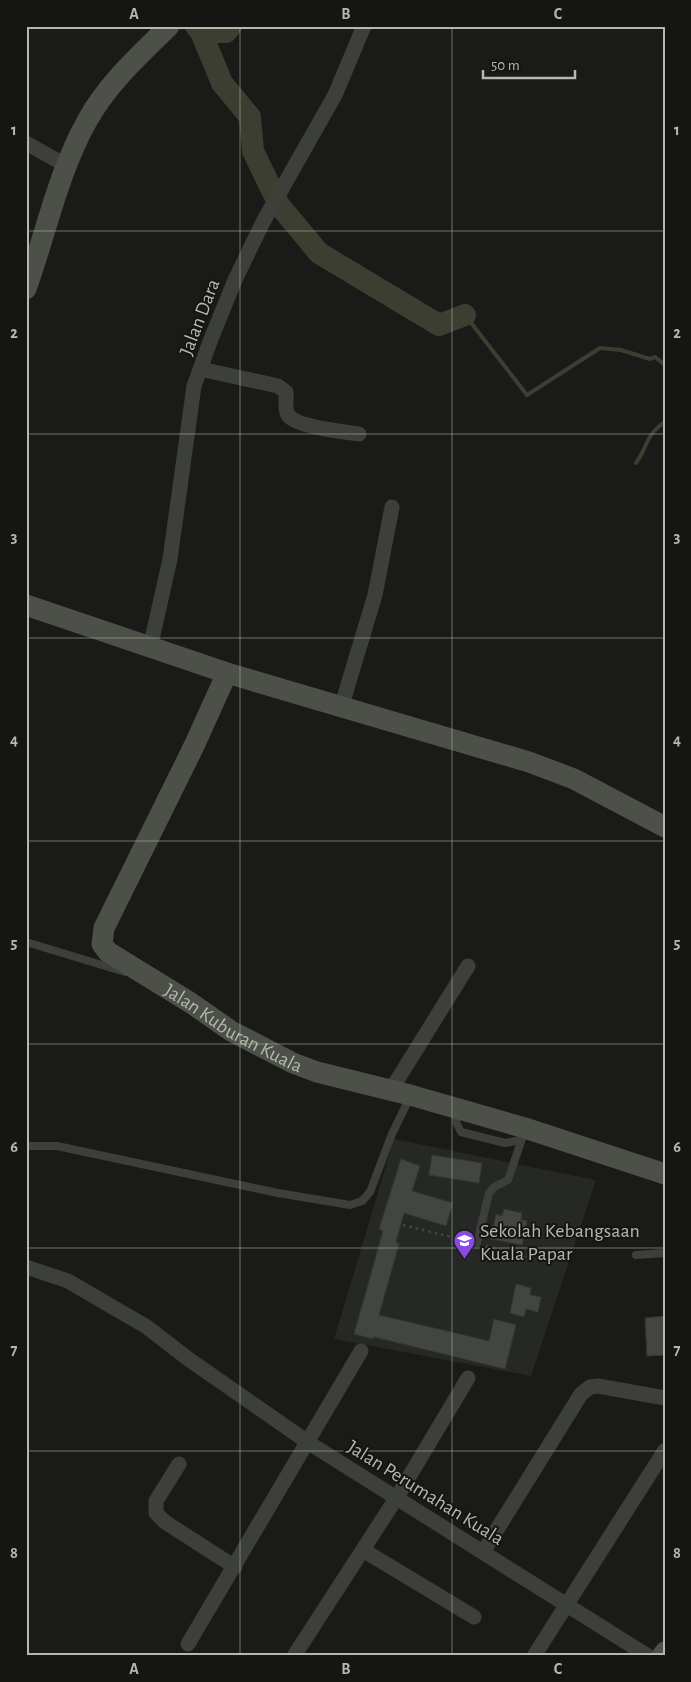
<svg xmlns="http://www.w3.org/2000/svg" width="691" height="1682" viewBox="0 0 691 1682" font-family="'Alegreya Sans',sans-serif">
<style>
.built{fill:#262825}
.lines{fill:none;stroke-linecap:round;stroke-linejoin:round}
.stream{stroke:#3b3e30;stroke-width:4}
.river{stroke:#3b3e30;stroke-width:22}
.building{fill:#434541;stroke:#343733}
.path{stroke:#444741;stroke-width:2.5;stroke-dasharray:2.5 4;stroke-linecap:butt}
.lane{stroke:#3d403a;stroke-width:8}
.street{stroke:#3d403a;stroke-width:15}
.secondary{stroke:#4c5049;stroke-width:21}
.grid{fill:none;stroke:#b4b9ad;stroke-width:1;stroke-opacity:0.55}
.labels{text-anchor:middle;stroke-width:4;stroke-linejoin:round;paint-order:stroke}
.street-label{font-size:20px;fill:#b4b9ad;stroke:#151614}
.poi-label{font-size:20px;fill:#b4b9ad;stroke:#151614;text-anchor:start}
.neatline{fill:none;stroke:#b4b9ad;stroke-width:2}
.grid-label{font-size:16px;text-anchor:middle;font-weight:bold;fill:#b4b9ad}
</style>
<rect width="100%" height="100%" fill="#1a1b19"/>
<path class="built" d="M394,1139L596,1180L531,1376L334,1339Z"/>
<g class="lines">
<path class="stream" d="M465,315L527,395L600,348L621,350L650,359L655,357L665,365
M636,463C648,447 645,435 665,422"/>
<path class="river" d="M196,26L201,32L222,83L250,117L253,151L279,205L319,253L439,325L465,315
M201,32H226L231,26"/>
</g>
<path class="building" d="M432,1155L482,1163L479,1183L429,1175Z
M401,1159L420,1166L412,1191L453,1203L446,1226L404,1213L396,1242L399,1244L379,1315L489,1341L494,1319L516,1325L505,1369L374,1337L373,1339L354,1334L383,1231L379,1229Z
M504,1209L522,1213L521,1220L527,1221L522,1245L491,1239L496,1214L502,1216Z
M516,1284L531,1288L530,1295L541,1297L538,1312L526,1309L524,1317L510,1313Z
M665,1316V1355L647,1356L645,1318Z"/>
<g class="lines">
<path class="path" d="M403,1225L468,1241
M486,1246L535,1260"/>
<path class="lane" d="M26,942L125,972
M455,1110L457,1124L461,1132L505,1143L521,1140
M26,1146H57L278,1193L350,1205L362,1201L370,1192L392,1134L410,1097
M477,1243L489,1193L494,1187L508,1180L525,1130
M636,1255L665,1253"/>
<path class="street" d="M26,143L67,166
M200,369L278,386L286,392C287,399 284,408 288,415C296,427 344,432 359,434
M150,648L170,559L194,386L211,339L235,280L263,222L335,95L364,26
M341,708L375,595L392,507
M391,1090L468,966
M26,1267L68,1281L147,1327L187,1358L309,1443L648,1656
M179,1464L156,1501V1513L165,1522L235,1567
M363,1550L474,1617
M483,1552L581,1394L590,1387L598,1386L665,1398
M188,1644L361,1351
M294,1656L397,1497L468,1378
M534,1656L665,1450"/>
<g class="secondary">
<path d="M26,289C46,233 58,173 87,121C107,84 140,55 169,26"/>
<path d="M26,605L227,673L529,762L574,779L665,827"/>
<path id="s1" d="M227,673L194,746L104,928L102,944L108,952L191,1003L231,1031L293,1063L317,1072L410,1095L525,1128L665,1174"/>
<path d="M662,1656L665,1652"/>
</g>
</g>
<path class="grid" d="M240,26V1656M452,26V1656M26,231H665M26,434H665M26,638H665M26,841H665M26,1044H665M26,1248H665M26,1451H665"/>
<defs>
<symbol id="school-pin" viewBox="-11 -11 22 30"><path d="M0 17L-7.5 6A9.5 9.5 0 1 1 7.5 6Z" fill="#894ae2" stroke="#151614"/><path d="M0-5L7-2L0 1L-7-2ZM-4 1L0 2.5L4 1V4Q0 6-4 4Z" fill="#fff"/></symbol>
</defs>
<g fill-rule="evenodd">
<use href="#school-pin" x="452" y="1228" width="25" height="34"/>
</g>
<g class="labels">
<g class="street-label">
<text transform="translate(199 317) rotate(-69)" y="7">Jalan Dara</text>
<text dy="7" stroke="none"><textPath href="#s1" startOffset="456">Jalan Kuburan Kuala</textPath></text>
<text transform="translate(426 1492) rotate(32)" y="7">Jalan Perumahan Kuala</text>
</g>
<g class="poi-label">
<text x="480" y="1237">Sekolah Kebangsaan<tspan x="480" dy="23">Kuala Papar</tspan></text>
</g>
</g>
<rect width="691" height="1682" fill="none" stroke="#151614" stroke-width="55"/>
<path d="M483 70v8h92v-8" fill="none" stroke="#b4b9ad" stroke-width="2.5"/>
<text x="491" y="70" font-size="15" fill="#b4b9ad" stroke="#151614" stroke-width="4" paint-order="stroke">50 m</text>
<rect x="28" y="28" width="636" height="1626" class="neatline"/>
<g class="grid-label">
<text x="134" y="19">A</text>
<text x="346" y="19">B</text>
<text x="558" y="19">C</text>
<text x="14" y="135">1</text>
<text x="677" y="135">1</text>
<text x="14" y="338">2</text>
<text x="677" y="338">2</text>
<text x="14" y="542">3</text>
<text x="677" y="542">3</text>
<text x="14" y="745">4</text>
<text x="677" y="745">4</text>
<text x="14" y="948">5</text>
<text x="677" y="948">5</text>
<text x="14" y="1152">6</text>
<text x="677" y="1152">6</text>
<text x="14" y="1355">7</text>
<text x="677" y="1355">7</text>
<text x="14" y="1558">8</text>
<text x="677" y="1558">8</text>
<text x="134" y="1674">A</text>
<text x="346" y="1674">B</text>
<text x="558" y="1674">C</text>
</g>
</svg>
